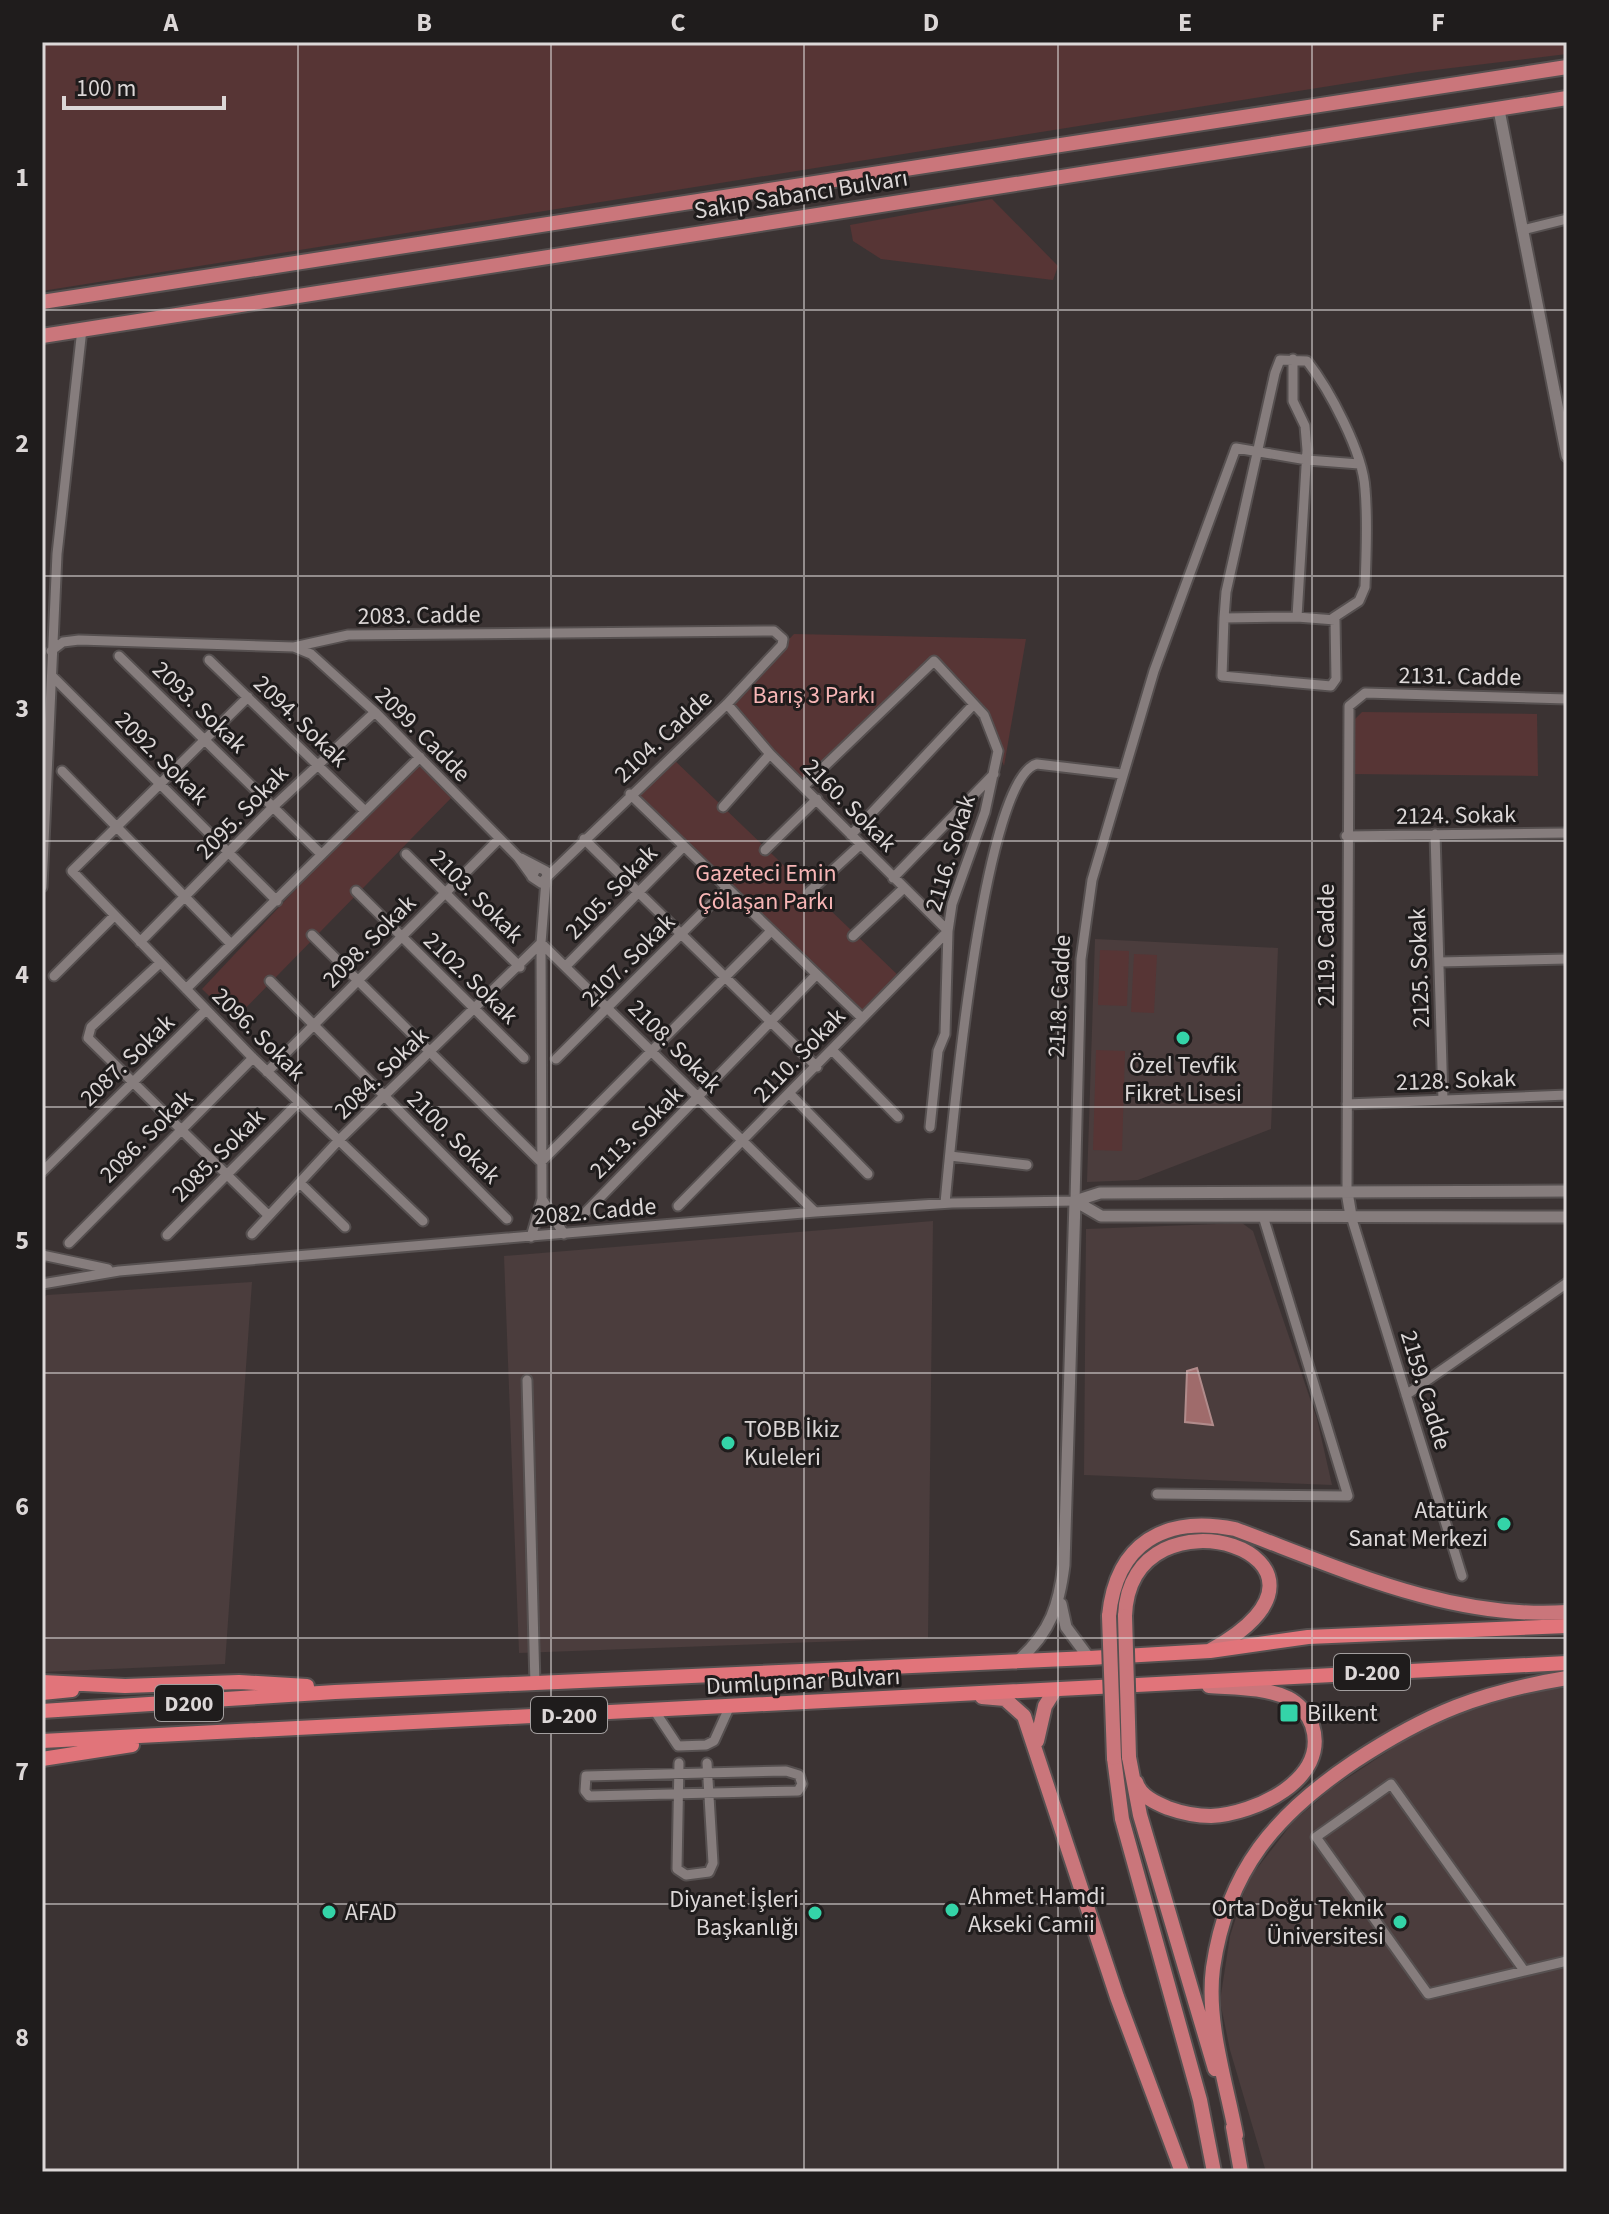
<svg xmlns="http://www.w3.org/2000/svg" width="1609" height="2214" viewBox="0 0 1609 2214" font-family="'Source Sans 3',sans-serif">
<style>
.built{fill:#4b3d3d}
.green{fill:#573535}
.water{fill:#9f6b6b;stroke:#b18b8b;stroke-width:2}
.lines{fill:none;stroke-linecap:round;stroke-linejoin:round}
.minor-casing{stroke:#565050;stroke-width:13}
.tertiary-casing{stroke:#565050;stroke-width:15}
.primary-casing{stroke:#565050;stroke-width:18}
.trunk-casing{stroke:#565050;stroke-width:18}
.minor{stroke:#867d7d;stroke-width:9}
.tertiary{stroke:#867d7d;stroke-width:11}
.primary{stroke:#ca767b;stroke-width:14}
.trunk{stroke:#e1747a;stroke-width:14}
.primary-bridge-casing{stroke:#565050;stroke-width:18;stroke-linecap:butt}
.primary-bridge{stroke:#ca767b;stroke-width:14}
.grid{fill:none;stroke:#dcd7d7;stroke-width:2;stroke-opacity:0.55}
.poi-dot{fill:#34d4a8;stroke:#1f1c1c;stroke-width:3}
.labels{text-anchor:middle;stroke-width:6;stroke-linejoin:round;paint-order:stroke}
.shield{fill:#1f1c1c;stroke:#a39f9f;stroke-width:2}
.shield-label{font-size:22px;font-weight:bold;fill:#dcd7d7}
.street-label{font-size:24px;fill:#dcd7d7;stroke:#1f1c1c}
.park-label{font-size:24px;fill:#f8b6b6;stroke:#1f1c1c}
.poi-label{font-size:24px;fill:#dcd7d7;stroke:#1f1c1c;text-anchor:start}
.neatline{fill:none;stroke:#dcd7d7;stroke-width:3}
.grid-label{font-size:26px;text-anchor:middle;font-weight:bold;fill:#dcd7d7}
</style>
<rect width="100%" height="100%" fill="#3b3333"/>
<path class="built" d="M1095,939L1278,948L1271,1129L1138,1180L1087,1182Z
M933,1221L928,1638L519,1653L504,1256Z
M1242,1223L1253,1231L1317,1419L1332,1485L1084,1475L1086,1229Z
M252,1282L225,1664L42,1672V1299L47,1295Z
M1563,1688L1567,1690V2172H1266L1230,2050L1220,2001L1230,1936L1248,1880L1293,1822L1331,1789L1414,1734L1462,1711L1508,1696Z"/>
<path class="green" d="M42,42H1567V54L1418,72L42,291Z
M992,199L1058,266L1053,280L881,259L853,241L850,225Z
M794,634L1026,639L1004,766L984,715L934,662L804,786L727,704Z
M1362,712L1537,714L1538,776L1349,774L1348,726Z
M670,756L902,979L862,1018L630,794Z
M420,757L455,794L234,1020L202,989Z
M1100,950L1129,951L1127,1006L1098,1005Z
M1134,954L1157,955L1154,1013L1131,1012Z
M1096,1050L1125,1051L1122,1151L1093,1150Z"/>
<path class="water" d="M1197,1368L1213,1425L1185,1422L1187,1371Z"/>
<g class="lines">
<defs>
<path id="minor" d="M1522,230L1567,219
M1293,359V401L1305,426L1307,450L1297,617
M1297,617L1335,620L1336,679L1331,686L1222,676L1224,618Z
M1224,618L1226,592L1275,373L1280,360L1307,361C1329,389 1363,452 1365,489C1368,521 1366,555 1365,587L1359,601L1333,618
M294,647L311,654L375,712L518,857L531,875
M51,651L63,642L79,640L294,647L348,635L774,631L783,639L782,645L727,704L547,877
M119,656L321,854
M209,660L365,811
M53,677L277,901
M248,697L72,871L253,1058L423,1221
M62,771L231,944
M804,786L934,661L984,715L998,751L985,812L952,904L948,931L945,1034L938,1051L930,1127
M630,794L862,1018
M723,807L770,754
M1435,834L1443,1100
M851,835L974,704
M1346,836L1567,833
M584,839L817,1067
M765,850L817,799
M406,854L520,967
M521,858L546,871L547,877L541,883L532,877L537,867
M893,878L994,774
M42,887L57,554L82,329
M356,891L524,1058
M809,892L860,845
M312,935L541,1162L771,931
M853,936L904,888
M140,942L273,807L375,712
M1439,962L1567,959
M160,963L91,1027L88,1038L268,1215
M566,966L683,847
M54,976L114,916
M270,981L507,1219
M186,989L420,757
M833,1051L898,1117
M556,1059L727,888
M267,1072L499,839
M790,1094L868,1174
M1347,1104L1567,1095
M950,1156L1027,1165
M42,1172L206,1010
M300,1183L345,1227
M1347,1192L1349,706L1365,693L1567,699
M542,1199L564,1234
M945,1203C951,1141 982,777 1037,764L1122,774
M678,1206L948,931L770,754L727,704
M586,1212L815,976
M1351,1216L1462,1576
M252,1234L339,1140L541,943L815,1212
M167,1235L298,1103
M531,1237L542,1199L541,943L546,880
M69,1243L253,1058
M42,1255L108,1269
M42,1284L119,1271L815,1212L952,1203L1075,1201L1081,959L1092,880L1154,671L1236,448L1307,460L1359,464
M527,1380L535,1685
M1406,1395L1567,1283
M1157,1494L1348,1496L1263,1216
M654,1710L678,1746L706,1745L714,1741L729,1708
M679,1763L677,1869L686,1875L709,1872L713,1863L707,1763
M786,1771L799,1775L802,1784L798,1791L589,1796L585,1791L586,1776Z
M1523,1969L1391,1784L1316,1837L1428,1994L1567,1961"/>
<path id="tertiary" d="M1499,110L1567,456
M1347,1192L1351,1216
M1075,1201L1101,1216L1567,1217
M1075,1201L1100,1193L1567,1191
M1061,1604L1066,1627L1089,1658
M1020,1659C1051,1631 1059,1605 1064,1565L1075,1201"/>
<path id="primary" d="M42,302L1567,67
M42,336L1567,98
M1109,1616C1116,1543 1165,1515 1235,1529C1342,1569 1451,1620 1567,1612
M1125,1616C1130,1477 1380,1557 1211,1650
M982,1697L1005,1699L1024,1716L1117,1997L1182,2172
M1037,1741L1045,1706L1055,1690
M1129,1757L1140,1815L1215,2069
M1114,1758L1122,1819L1200,2100L1214,2172
M1136,1782C1140,1796 1156,1803 1168,1808C1182,1813 1197,1816 1211,1816C1254,1814 1330,1780 1312,1725C1308,1714 1298,1703 1288,1698C1264,1687 1234,1688 1209,1686
M1233,2127L1241,2172
M1236,2135C1226,2082 1206,2022 1213,1968C1227,1870 1276,1814 1355,1761C1428,1713 1481,1692 1567,1678"/>
<path id="trunk" d="M42,1682L125,1686L239,1682L307,1686
M42,1693L72,1690
M42,1711L335,1692L1089,1658L1210,1651L1308,1637L1567,1626
M42,1741L1567,1663
M42,1759L132,1745"/>
</defs>
<use href="#minor" class="minor-casing"/>
<use href="#tertiary" class="tertiary-casing"/>
<use href="#primary" class="primary-casing"/>
<use href="#trunk" class="trunk-casing"/>
<use href="#minor" class="minor"/>
<use href="#tertiary" class="tertiary"/>
<use href="#primary" class="primary"/>
<use href="#trunk" class="trunk"/>
<defs>
<path id="primary-bridge" d="M1109,1616L1114,1758
M1125,1616L1129,1757"/>
</defs>
<use href="#primary-bridge" class="primary-bridge-casing"/>
<use href="#primary-bridge" class="primary-bridge"/>
</g>
<path class="grid" d="M298,42V2172M551,42V2172M804,42V2172M1058,42V2172M1312,42V2172M42,310H1567M42,576H1567M42,841H1567M42,1107H1567M42,1373H1567M42,1638H1567M42,1904H1567"/>
<g class="poi-dot">
<circle cx="1183" cy="1038" r="8"/>
<circle cx="728" cy="1443" r="8"/>
<circle cx="1504" cy="1524" r="8"/>
<rect x="1279" y="1703" width="20" height="20" rx="4"/>
<circle cx="952" cy="1910" r="8"/>
<circle cx="329" cy="1912" r="8"/>
<circle cx="815" cy="1913" r="8"/>
<circle cx="1400" cy="1922" r="8"/>
</g>
<g class="labels">
<g class="shield">
<rect x="1334" y="1654" width="76" height="36" rx="6"/>
<rect x="155" y="1685" width="68" height="36" rx="6"/>
<rect x="531" y="1697" width="76" height="36" rx="6"/>
</g>
<g class="shield-label">
<text x="1372" y="1680">D-200</text>
<text x="189" y="1711">D200</text>
<text x="569" y="1723">D-200</text>
</g>
<g class="street-label">
<text transform="translate(801 194) rotate(-9)" y="8">Sakıp Sabancı Bulvarı</text>
<text transform="translate(419 615) rotate(-1)" y="8">2083. Cadde</text>
<text transform="translate(1460 676) rotate(1)" y="8">2131. Cadde</text>
<text transform="translate(200 707) rotate(44)" y="8">2093. Sokak</text>
<text transform="translate(301 721) rotate(44)" y="8">2094. Sokak</text>
<text transform="translate(423 734) rotate(45)" y="8">2099. Cadde</text>
<text transform="translate(663 736) rotate(-43)" y="8">2104. Cadde</text>
<text transform="translate(162 758) rotate(45)" y="8">2092. Sokak</text>
<text transform="translate(850 805) rotate(45)" y="8">2160. Sokak</text>
<text transform="translate(242 812) rotate(-46)" y="8">2095. Sokak</text>
<text transform="translate(1456 815) rotate(-1)" y="8">2124. Sokak</text>
<text transform="translate(950 853) rotate(-73)" y="8">2116. Sokak</text>
<text transform="translate(611 892) rotate(-46)" y="8">2105. Sokak</text>
<text transform="translate(477 896) rotate(45)" y="8">2103. Sokak</text>
<text transform="translate(369 941) rotate(-45)" y="8">2098. Sokak</text>
<text transform="translate(1326 945) rotate(-90)" y="8">2119. Cadde</text>
<text transform="translate(628 960) rotate(-45)" y="8">2107. Sokak</text>
<text transform="translate(1419 968) rotate(-92)" y="8">2125. Sokak</text>
<text transform="translate(471 978) rotate(44)" y="8">2102. Sokak</text>
<text transform="translate(1059 996) rotate(-87)" y="8">2118. Cadde</text>
<text transform="translate(259 1034) rotate(45)" y="8">2096. Sokak</text>
<text transform="translate(675 1046) rotate(45)" y="8">2108. Sokak</text>
<text transform="translate(799 1055) rotate(-46)" y="8">2110. Sokak</text>
<text transform="translate(127 1060) rotate(-44)" y="8">2087. Sokak</text>
<text transform="translate(381 1073) rotate(-44)" y="8">2084. Sokak</text>
<text transform="translate(1456 1080) rotate(-2)" y="8">2128. Sokak</text>
<text transform="translate(636 1132) rotate(-45)" y="8">2113. Sokak</text>
<text transform="translate(146 1136) rotate(-45)" y="8">2086. Sokak</text>
<text transform="translate(454 1137) rotate(45)" y="8">2100. Sokak</text>
<text transform="translate(218 1155) rotate(-45)" y="8">2085. Sokak</text>
<text transform="translate(595 1211) rotate(-5)" y="8">2082. Cadde</text>
<text transform="translate(1426 1390) rotate(73)" y="8">2159. Cadde</text>
<text transform="translate(803 1681) rotate(-3)" y="8">Dumlupınar Bulvarı</text>
</g>
<g class="park-label">
<text x="814" y="703">Barış 3 Parkı</text>
<text x="766" y="881">Gazeteci Emin<tspan x="766" dy="28">Çölaşan Parkı</tspan></text>
</g>
<g class="poi-label">
<text x="1183" y="1073" text-anchor="middle">Özel Tevfik<tspan x="1183" dy="28">Fikret Lisesi</tspan></text>
<text x="744" y="1437">TOBB İkiz<tspan x="744" dy="28">Kuleleri</tspan></text>
<text x="1488" y="1518" text-anchor="end">Atatürk<tspan x="1488" dy="28">Sanat Merkezi</tspan></text>
<text x="1307" y="1721">Bilkent</text>
<text x="968" y="1904">Ahmet Hamdi<tspan x="968" dy="28">Akseki Camii</tspan></text>
<text x="799" y="1907" text-anchor="end">Diyanet İşleri<tspan x="799" dy="28">Başkanlığı</tspan></text>
<text x="1384" y="1916" text-anchor="end">Orta Doğu Teknik<tspan x="1384" dy="28">Üniversitesi</tspan></text>
<text x="345" y="1920">AFAD</text>
</g>
</g>
<rect width="1609" height="2214" fill="none" stroke="#1f1c1c" stroke-width="88"/>
<path d="M64 96v12h160v-12" fill="none" stroke="#dcd7d7" stroke-width="4"/>
<text x="76" y="96" font-size="24" fill="#dcd7d7" stroke="#1f1c1c" stroke-width="6" paint-order="stroke">100 m</text>
<rect x="44" y="44" width="1521" height="2126" class="neatline"/>
<g class="grid-label">
<text x="171" y="31">A</text>
<text x="424" y="31">B</text>
<text x="678" y="31">C</text>
<text x="931" y="31">D</text>
<text x="1185" y="31">E</text>
<text x="1438" y="31">F</text>
<text x="22" y="186">1</text>
<text x="22" y="452">2</text>
<text x="22" y="717">3</text>
<text x="22" y="983">4</text>
<text x="22" y="1249">5</text>
<text x="22" y="1515">6</text>
<text x="22" y="1780">7</text>
<text x="22" y="2046">8</text>
</g>
</svg>
